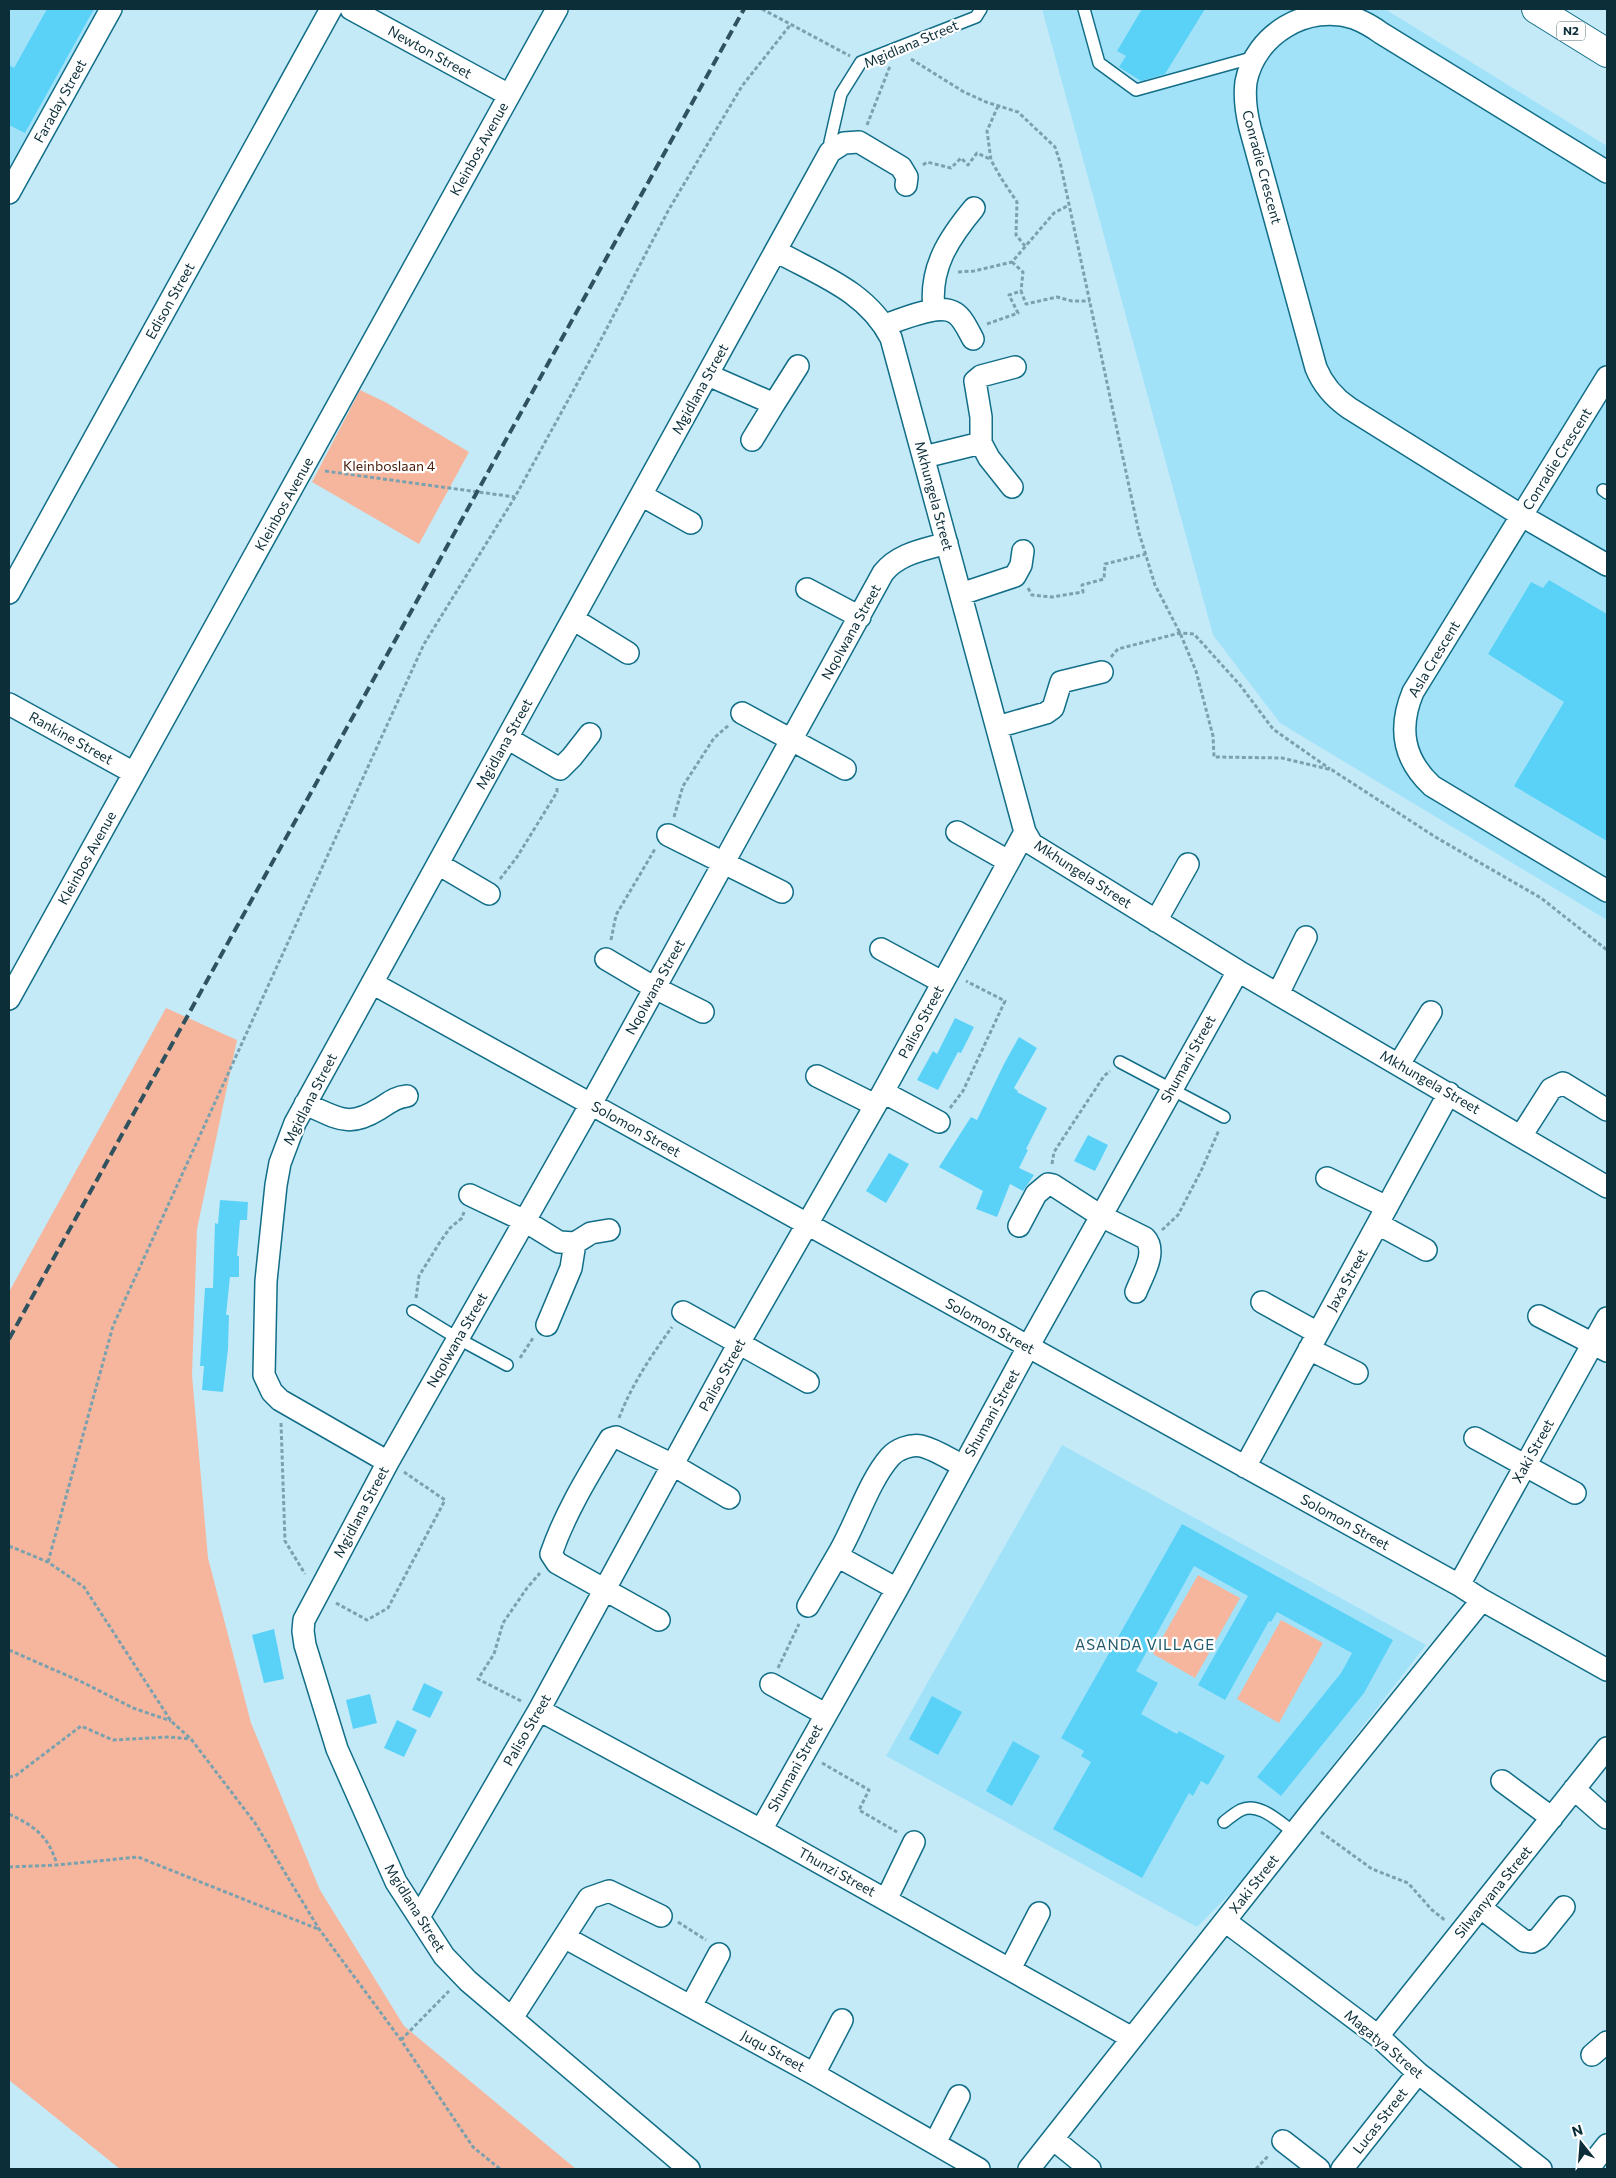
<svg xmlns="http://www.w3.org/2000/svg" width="1616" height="2178" viewBox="0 0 1616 2178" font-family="Commissioner,sans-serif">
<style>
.built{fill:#a2e2f9}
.green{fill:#f6b69d}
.building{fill:#5ad2f8}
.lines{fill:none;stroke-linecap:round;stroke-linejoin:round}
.service-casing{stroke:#126e87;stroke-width:14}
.minor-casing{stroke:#126e87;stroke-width:24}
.trunk-casing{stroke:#126e87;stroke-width:30}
.path{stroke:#7ca1ae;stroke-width:3;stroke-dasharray:4 2.5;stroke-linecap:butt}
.service{stroke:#fff;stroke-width:11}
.minor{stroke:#fff;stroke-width:21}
.trunk{stroke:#fff;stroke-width:28}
.rail{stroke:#2f525e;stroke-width:4;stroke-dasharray:10 5;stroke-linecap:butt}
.labels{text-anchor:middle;stroke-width:4.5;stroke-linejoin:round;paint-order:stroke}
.shield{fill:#fff;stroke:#546d74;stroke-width:1}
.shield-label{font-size:12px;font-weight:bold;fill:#0b2e39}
.street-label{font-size:14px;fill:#0b2e39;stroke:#fff}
.park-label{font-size:14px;fill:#4c210f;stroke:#fff}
.neighbourhood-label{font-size:15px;letter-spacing:1px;fill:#215a6c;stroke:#fff}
</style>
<rect width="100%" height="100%" fill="#c4eaf8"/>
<path class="built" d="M9,9H110L9,193Z
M1042,9H1385L1607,146V920L1280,723L1213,635Z
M1062,1445L1426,1645L1241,1883L1197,1927L886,1756Z"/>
<path class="green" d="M360,390L387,403L469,452L419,544L312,482Z
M166,1008L237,1040L197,1229L192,1375L208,1558L251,1723L320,1890L404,2026L576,2169H120L9,2080V1292Z
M1198,1575L1240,1598L1195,1678L1153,1654Z
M1281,1620L1323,1643L1279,1723L1237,1699Z"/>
<path class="building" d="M47,9H94L25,133L9,125V65L14,68Z
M1142,9H1205L1165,74L1141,81L1119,67L1126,56L1117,51Z
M1549,580L1607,614V841L1514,786L1564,702L1488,654L1531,582L1543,588Z
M955,1018L974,1027L961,1053L958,1052L938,1090L917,1080L933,1051L937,1054Z
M1019,1037L1037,1048L1014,1088L1018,1091L1017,1092L1047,1108L1026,1149L1028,1150L1019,1168L1034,1175L1023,1191L1010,1184L997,1217L976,1209L983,1191L939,1167L971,1117L977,1120L1004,1064Z
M1088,1135L1108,1145L1095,1171L1074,1161Z
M889,1153L909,1164L886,1203L866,1191Z
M220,1200L248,1202L247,1220H240L237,1256H239V1277H230L226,1315H229L228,1349L223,1392L202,1390L204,1366H200L205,1288H213L215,1223L218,1224Z
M1182,1524L1393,1640L1364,1693L1281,1796L1257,1777L1341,1673L1352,1653L1277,1612L1271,1622L1269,1621L1225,1700L1198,1685L1248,1596L1194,1566L1136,1671L1158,1683L1141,1714L1177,1734L1179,1731L1225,1756L1208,1785L1201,1781L1193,1796L1189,1793L1142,1878L1053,1829L1091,1762L1081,1756L1084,1751L1061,1738Z
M274,1629L284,1679L264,1683L252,1635Z
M424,1683L443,1692L430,1718L412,1710Z
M370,1694L377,1723L353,1729L346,1700Z
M932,1696L962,1712L938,1755L909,1739Z
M397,1720L417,1730L404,1757L384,1748Z
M1013,1741L1040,1756L1012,1806L986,1791Z"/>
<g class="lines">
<defs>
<path id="service" d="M1084,9L1099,63L1136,90L1255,57
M830,152V142L841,94L861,62L976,17L981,9
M1603,490L1607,493
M1120,1062L1224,1117
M413,1311L457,1338L507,1365
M1224,1822C1229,1818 1235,1813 1241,1810C1259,1801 1280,1823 1295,1833"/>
<path id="minor" d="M351,9L509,95
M1607,172L1381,33C1373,27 1364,22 1354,18C1308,3 1255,34 1246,82C1244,98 1246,112 1250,128L1316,368C1323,385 1333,397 1349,408L1522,516L1607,565
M9,193L111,9
M776,251C819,275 867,291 891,338L1025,832L1032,844L1238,971L1607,1187
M934,309C929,268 949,238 974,208
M884,325C902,320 939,302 955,313C963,318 968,330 973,339
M708,375L774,404L752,440
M1607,377L1413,692C1398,728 1403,759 1432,786L1607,891
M774,404L798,366
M981,443L989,458L1012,487
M924,457L981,443V417L975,381L981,376L1015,367
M641,495L691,523
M807,589L860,617
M9,593L331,9
M961,594L1015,576L1021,565L1023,551
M573,619L628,653
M9,704L134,773
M742,713L845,769
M997,727L1046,713L1053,708L1061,682L1102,672
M507,738L560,769L572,757L590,734
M957,832L1008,861
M668,835L782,892
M438,864L489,894
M1156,921L1188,864
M881,949L942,982
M606,959L655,988L703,1012
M372,983L1459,1585L1482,1600L1607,1670
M1278,994L1306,937
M9,999L557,9
M1399,1064L1431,1012
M817,1076L875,1105
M883,1092L939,1122
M305,1104C337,1117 347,1129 379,1109C389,1103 395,1097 407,1096
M1521,1136L1551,1089L1563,1083L1607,1110
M1327,1178L1387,1207
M470,1195L525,1221L559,1242L575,1243L591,1233L609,1230
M1378,1224L1426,1250
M1019,1226L1036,1194L1048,1184L1053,1185L1101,1216L1145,1238C1158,1252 1142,1276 1136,1292
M1262,1302L1318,1333
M683,1312L808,1382
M1539,1316L1607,1351
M547,1325L571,1268L575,1243
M1309,1349L1357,1373
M1475,1438L1575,1493
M388,1462L591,1104L883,573C899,553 924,550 947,543
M1245,1467L1449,1093
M1459,1585L1607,1318
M897,1589L837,1556C855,1527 868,1482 890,1457C897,1449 911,1444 921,1446C935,1449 951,1460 963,1466
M808,1606L837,1556
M659,1620L557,1563L551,1554C565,1513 588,1476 610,1439L616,1437L673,1465L729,1498
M771,1684L825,1714
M539,1710L761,1830L1132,2038
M1502,1781L1552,1818
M1574,1789L1607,1818
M761,1830L897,1589L1028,1347L1238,971
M886,1900L914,1842
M1481,1908L1524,1941L1532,1942L1539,1938L1564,1907
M419,1917L539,1710L739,1343L883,1092L1025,832
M1225,1921L1378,2036L1418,2073L1541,2169
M564,1937L814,2074L979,2169
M1010,1969L1039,1913
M691,2006L719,1954
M512,2018L589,1898L609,1891L661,1916
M1378,2036L1607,1748
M1592,2055L1607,2042
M814,2074L842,2020
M1053,2139L1090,2169
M1283,2141L1319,2169
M935,2143L959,2096
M689,2169L468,1981L444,1956L396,1882L337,1749L305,1645L303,1631L304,1620L388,1462L280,1400L272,1392L264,1375L266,1281L276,1185L280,1163L295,1123L830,152L844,143L859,142L901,167L907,177L906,185
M1029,2169L1310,1813L1482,1600
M1342,2169L1418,2073
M1588,2169L1607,2145"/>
<path id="trunk" d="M1536,9L1607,53"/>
</defs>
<use href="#service" class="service-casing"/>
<use href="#minor" class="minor-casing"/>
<use href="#trunk" class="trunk-casing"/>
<path class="path" d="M762,9L850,56
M911,59L964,92L986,102L1018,112L1055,147L1060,162L1139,533L1155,585L1180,633L1196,671L1213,736L1214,757L1282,758L1332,770L1437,838L1541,898L1607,950
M998,106L987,131L991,160L1001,178L1017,202L1016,235L1025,246
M867,125L890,66
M923,165L927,162L951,168L961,158L968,165L977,153L990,159
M1012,262L1023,272L1021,291
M958,272L974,271L1012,262L1054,213L1069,205
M987,324L1018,313L1009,295L1021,291L1026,304L1057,297L1072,301H1090
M325,471L515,497
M1028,588L1032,595L1052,597L1083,592L1082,585L1104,579L1105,564L1146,554
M1111,657L1118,649L1180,633L1194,634L1240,685L1273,729L1330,769
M674,817L683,786L714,738L729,725
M500,879L517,857L557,792V788
M611,940L616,915L655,849
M950,1108L963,1091L1005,1001L966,981
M1052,1164L1054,1152L1104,1076L1110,1071
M1162,1230L1178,1215L1201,1171L1219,1130
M416,1298L419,1276L440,1242L450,1228L462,1218L464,1212
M520,1358L533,1338
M619,1418C632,1384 651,1356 672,1327
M281,1423L285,1541L305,1574
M9,1546L48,1562L84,1587L171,1721L191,1739L255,1823L319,1929L401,2040L473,2147L500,2169
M48,1562L113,1326L424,644L515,497L595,351L668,211L742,86L791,24
M336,1603L367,1620L388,1608L445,1500L404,1472
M9,1650L82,1682L133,1708L171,1721
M778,1668L799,1624
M521,1701L478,1679L494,1654L503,1623L527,1588L540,1573
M822,1763L869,1790L859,1810L897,1832
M9,1777L15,1776L81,1726L113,1740L169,1737L191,1739
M9,1814C34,1826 49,1836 57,1865
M1321,1832L1372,1869L1408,1883L1432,1910L1446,1921
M9,1867L57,1865L138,1857L318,1929
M678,1922L706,1940
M401,2040L449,1991
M1256,2169L1269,2155"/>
<use href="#service" class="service"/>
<use href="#minor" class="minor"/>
<use href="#trunk" class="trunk"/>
<path class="rail" d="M9,1339L744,9"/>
</g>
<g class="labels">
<rect class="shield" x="1557" y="21.5" width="28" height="19" rx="4"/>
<g class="shield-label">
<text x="1571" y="35">N2</text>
</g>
<g class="street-label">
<text transform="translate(911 44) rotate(-23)" y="5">Mgidlana Street</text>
<text transform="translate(430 52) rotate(29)" y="5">Newton Street</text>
<text transform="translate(60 101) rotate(-61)" y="5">Faraday Street</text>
<text transform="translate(479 149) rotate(-61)" y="5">Kleinbos Avenue</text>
<text transform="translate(1262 167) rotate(75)" y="5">Conradie Crescent</text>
<text transform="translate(170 301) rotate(-61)" y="5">Edison Street</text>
<text transform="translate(700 389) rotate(-61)" y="5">Mgidlana Street</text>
<text transform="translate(1557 459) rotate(-58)" y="5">Conradie Crescent</text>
<text transform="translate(934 496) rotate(75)" y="5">Mkhungela Street</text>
<text transform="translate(284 504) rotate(-61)" y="5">Kleinbos Avenue</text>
<text transform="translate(851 632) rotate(-61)" y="5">Nqolwana Street</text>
<text transform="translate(1434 659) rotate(-59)" y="5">Asla Crescent</text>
<text transform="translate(71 738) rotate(29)" y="5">Rankine Street</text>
<text transform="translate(504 744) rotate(-61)" y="5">Mgidlana Street</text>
<text transform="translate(87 858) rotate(-61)" y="5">Kleinbos Avenue</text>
<text transform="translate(1083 874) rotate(33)" y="5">Mkhungela Street</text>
<text transform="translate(655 987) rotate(-61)" y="5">Nqolwana Street</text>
<text transform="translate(921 1022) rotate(-62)" y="5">Paliso Street</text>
<text transform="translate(1188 1059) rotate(-61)" y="5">Shumani Street</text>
<text transform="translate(1430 1082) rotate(30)" y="5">Mkhungela Street</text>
<text transform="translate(310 1099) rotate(-63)" y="5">Mgidlana Street</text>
<text transform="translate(636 1129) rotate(29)" y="5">Solomon Street</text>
<text transform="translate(1347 1280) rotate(-61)" y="5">Jaxa Street</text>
<text transform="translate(990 1326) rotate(29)" y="5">Solomon Street</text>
<text transform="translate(457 1340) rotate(-60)" y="5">Nqolwana Street</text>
<text transform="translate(722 1375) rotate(-61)" y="5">Paliso Street</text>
<text transform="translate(992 1413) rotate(-61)" y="5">Shumani Street</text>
<text transform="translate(1533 1451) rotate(-61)" y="5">Xaki Street</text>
<text transform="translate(361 1512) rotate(-62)" y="5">Mgidlana Street</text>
<text transform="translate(1345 1522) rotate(29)" y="5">Solomon Street</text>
<text transform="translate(527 1730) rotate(-60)" y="5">Paliso Street</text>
<text transform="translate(795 1768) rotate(-61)" y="5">Shumani Street</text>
<text transform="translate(837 1872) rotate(29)" y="5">Thunzi Street</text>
<text transform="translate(1254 1884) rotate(-52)" y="5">Xaki Street</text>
<text transform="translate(1493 1892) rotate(-51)" y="5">Silwanyana Street</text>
<text transform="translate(415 1908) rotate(58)" y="5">Mgidlana Street</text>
<text transform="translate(1384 2044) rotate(40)" y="5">Magatya Street</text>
<text transform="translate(773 2051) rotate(29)" y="5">Juqu Street</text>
<text transform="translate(1380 2121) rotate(-52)" y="5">Lucas Street</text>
</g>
<g class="park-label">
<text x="389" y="471">Kleinboslaan 4</text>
</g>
<g class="neighbourhood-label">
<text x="1145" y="1650">ASANDA VILLAGE</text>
</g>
</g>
<rect width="1616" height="2178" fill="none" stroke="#0b2e39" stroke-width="20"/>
<g transform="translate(1581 2143) rotate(343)" stroke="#ffffff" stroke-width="4" paint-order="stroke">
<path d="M0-4L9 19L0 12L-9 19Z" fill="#0b2e39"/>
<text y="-8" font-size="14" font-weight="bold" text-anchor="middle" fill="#0b2e39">N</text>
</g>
</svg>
